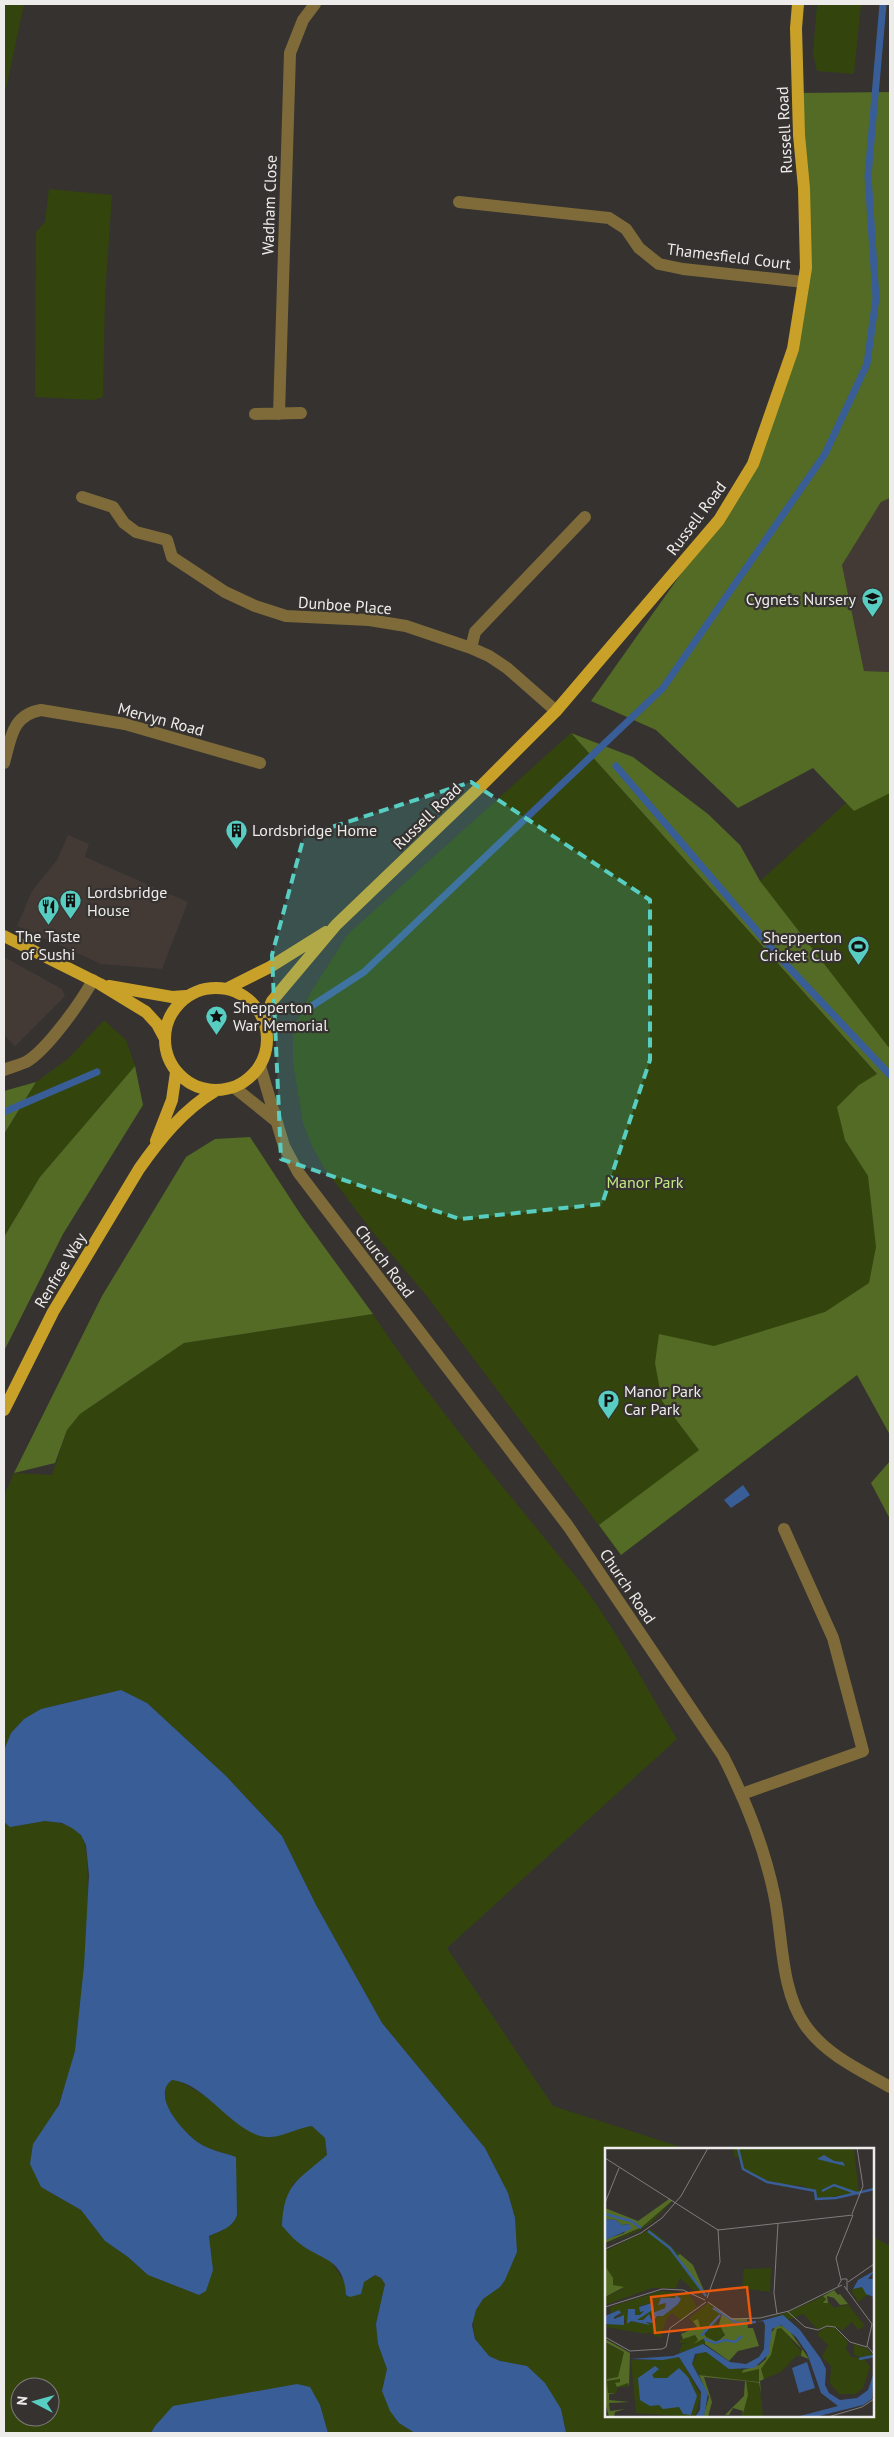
<svg xmlns="http://www.w3.org/2000/svg" width="894" height="2437" viewBox="0 0 894 2437" font-family="'PT Sans',sans-serif">
	<rect width="100%" height="100%" fill="#353230"/>
	<!-- built -->
	<path fill="#433a35" d="M890 498V672L864 671 842 565 881 502Z
		M68 835 89 844 85 857 188 902 162 969 101 964 17 926 32 891 57 860Z
		M4 957 62 989 65 996 15 1046 4 1035Z"/>
	<!-- green -->
	<path fill="#33450d" fill-rule="evenodd" d="M4 4H24L4 98Z
		M817 4H861L854 74 817 71 813 53Z
		M49 189 112 195 105 297 103 397 94 400 35 397 36 232 45 222Z
		M571 733 890 1089V1350L621 1555 426 1295 371 1230 325 1169 313 1148 303 1123 293 1063V1028L311 992 348 934Z
		M890 777V1049L760 881 846 803Z
		M104 1020 126 1040 135 1066 40 1177 4 1237V1134L36 1082 69 1058Z
		M373 1314C434 1407 507 1491 577 1578 615 1626 645 1686 677 1739L447 1948 553 2106 687 2149 606 2150V2416H873V2237L890 2246V2433H566L561 2409 527 2366C515 2364 500 2363 489 2356 471 2343 467 2315 484 2298 488 2294 495 2291 500 2287L515 2218 508 2193 485 2148 382 2023 316 1905 282 1836 226 1776 147 1703 121 1690 41 1709 24 1719 11 1733 5 1748 4 1778V1496L14 1473 52 1475 67 1430 80 1414 184 1343Z
		M45 1821C59 1823 74 1824 82 1837 96 1857 82 2022 75 2052 71 2069 65 2086 59 2103 54 2117 41 2131 33 2144L41 2187 81 2210 105 2241 128 2257 148 2275 199 2295 213 2270 209 2236 224 2230 236 2157C225 2153 209 2150 199 2143 184 2133 150 2096 172 2080L179 2081 276 2136 298 2128 312 2126 325 2138 327 2156 292 2185 300 2244 330 2260 345 2283 364 2282 375 2275 381 2278 385 2284 376 2324 378 2344 387 2369 382 2391 399 2423 415 2433H328L320 2405 155 2426 151 2433H4V1822L10 1827ZM20 2387H50V2417H20Z"/>
	<!-- forest -->
	<path fill="#536b24" d="M890 92V498L881 502 842 565 864 671 890 672V793L854 811 813 768 738 808 656 730 591 701 719 520 765 435 804 282 798 93Z
		M571 733 633 757 708 814 740 845 760 881 890 1049V1435L857 1375 621 1555 599 1525 699 1450 662 1401 655 1363 659 1334 714 1346 825 1312 869 1283 876 1247 868 1176 845 1140 837 1107 859 1085 877 1074Z
		M135 1066 143 1105 63 1234 4 1351V1237L40 1177Z
		M36 1082 4 1134V1091Z
		M250 1137 301 1215 373 1314 184 1343 80 1414 67 1430 55 1463 14 1473 102 1296 186 1157 215 1139Z
		M890 1461V1519L871 1483Z"/>
	<!-- water -->
	<path fill="#395e97" d="M743 1485 750 1495 731 1508 724 1500Z
		M121 1690 147 1703 226 1776 282 1836 316 1905 382 2023 485 2148 508 2193 515 2218 517 2252 505 2280 500 2287 483 2299 476 2310 472 2325 475 2339 489 2356 500 2361 527 2366 545 2383 561 2409 566 2433H415L399 2423 390 2411 382 2391 387 2369 378 2344 376 2324 385 2284 381 2278 375 2275 364 2282 361 2294 350 2297 346 2295C344 2257 321 2261 299 2243 293 2239 288 2232 282 2226 284 2184 297 2181 327 2155L325 2138 312 2126C295 2128 277 2141 260 2136 228 2126 204 2083 172 2080 150 2096 184 2133 199 2143 209 2150 225 2153 236 2157L237 2215C233 2228 220 2231 209 2236L213 2270 206 2291 199 2295 148 2275 128 2257 105 2241 81 2210 41 2187 30 2164 33 2144 59 2105 75 2051 84 1966 89 1875 86 1845 81 1835 72 1828 62 1823 45 1821 10 1827 4 1822 5 1748 11 1733 24 1719 41 1709Z
		M297 2384 310 2387 320 2405 328 2433H151L155 2426 173 2406Z"/>
	<g fill="none" stroke-linecap="round" stroke-linejoin="round">
		<!-- stream -->
		<path stroke="#395e97" stroke-width="7" d="M616 766 781 959 890 1075
			M304 1011 364 972 663 688 825 454 867 364 876 298 868 176 883 4
			M4 1112 97 1072"/>
		<!-- minor -->
		<path stroke="#7e6b39" stroke-width="12" d="M459 202 609 218 626 229 639 248 659 264 683 269 804 282
			M255 414 301 413
			M279 414 290 53 303 20 315 4
			M82 497 113 507 124 523 136 532 167 540 172 557 225 592 255 606 286 616 369 620 406 626 471 648 489 656 507 668 556 711
			M471 648 475 632 585 517
			M4 763C11 738 12 715 41 710L125 724 260 763
			M260 1066 284 1146 298 1172 568 1526 723 1756C745 1799 764 1846 774 1894 783 1936 780 1989 805 2025 826 2055 860 2070 890 2087
			M4 1070C11 1067 19 1065 26 1062 47 1050 81 1002 93 980
			M235 1088 276 1121
			M742 1794 863 1751 833 1638 784 1529"/>
		<!-- major -->
		<path stroke="#c9a128" stroke-width="12" d="M4 936 100 984 146 1012 157 1024 164 1037
			M109 986 172 997 186 996
			M165 1039a51 51 0 1 1 102 0a51 51 0 1 1-102 0Z
			M228 988 270 967 326 932
			M264 1020 272 1001 336 925 482 785 556 711 719 520 753 464 793 349 806 268 804 188 799 135 796 28 798 4
			M156 1141 172 1100 176 1072
			M4 1410 53 1312 139 1169C160 1139 183 1110 215 1091"/>
	</g>
	<!-- marked area -->
	<path fill="#57cec1" fill-opacity="0.2" stroke="#57cec1" stroke-width="4" stroke-dasharray="10 6" stroke-linejoin="round" d="M471 782 650 900V1060L602 1204 460 1219 281 1159 272 955 304 836Z"/>
	<!-- icons -->
	<defs>
		<symbol id="school-pin" viewBox="-11 -11 22 30"><path d="M0 17L-7.5 6A9.5 9.5 0 1 1 7.5 6Z" fill="#57cec1" stroke="#353230"/><path d="M0-5L7-2L0 1L-7-2ZM-4 1L0 2.5L4 1V4Q0 6-4 4Z" fill="#111"/></symbol>
		<symbol id="building-pin" viewBox="-11 -11 22 30"><path d="M0 17L-7.5 6A9.5 9.5 0 1 1 7.5 6Z" fill="#57cec1" stroke="#353230"/><path d="M-4-6H4V6H1V3H-1V6H-4ZM-2.5-4.3h1.7v1.8h-1.7ZM.8-4.3h1.7v1.8H.8ZM-2.5-1h1.7V.8h-1.7ZM.8-1h1.7V.8H.8Z" fill="#111"/></symbol>
		<symbol id="restaurant-pin" viewBox="-11 -11 22 30"><path d="M0 17L-7.5 6A9.5 9.5 0 1 1 7.5 6Z" fill="#57cec1" stroke="#353230"/><path d="M-5-6h1v4h1v-4h1v4h1v-4h1v5L-1.5 .5V6h-2V.5L-5-1ZM5-6V6H3V1.5H1.5Q1.5-4 5-6Z" fill="#111"/></symbol>
		<symbol id="stadium-pin" viewBox="-11 -11 22 30"><path d="M0 17L-7.5 6A9.5 9.5 0 1 1 7.5 6Z" fill="#57cec1" stroke="#353230"/><path d="M0-5a6.5 5 0 1 0 0 10a6.5 5 0 1 0 0-10ZM-3.5-1.8h7v3.6h-7Z" fill="#111"/></symbol>
		<symbol id="sight-pin" viewBox="-11 -11 22 30"><path d="M0 17L-7.5 6A9.5 9.5 0 1 1 7.5 6Z" fill="#57cec1" stroke="#353230"/><path d="M0-6L1.8-2.2L6-1.7L2.9 1.2L3.7 5.4L0 3.3L-3.7 5.4L-2.9 1.2L-6-1.7L-1.8-2.2Z" fill="#111"/></symbol>
		<symbol id="parking-pin" viewBox="-11 -11 22 30"><path d="M0 17L-7.5 6A9.5 9.5 0 1 1 7.5 6Z" fill="#57cec1" stroke="#353230"/><path d="M-3.5-5.5H1a3.5 3.5 0 0 1 0 7H-1V5.5H-3.5ZM-1-3.4V-.6H.8a1.4 1.4 0 0 0 0-2.8Z" fill="#111"/></symbol>
	</defs>
	<g fill-rule="evenodd">
		<use href="#school-pin" x="860" y="586" width="25" height="34"/>
		<use href="#building-pin" x="224" y="818" width="25" height="34"/>
		<use href="#building-pin" x="58" y="888" width="25" height="34"/>
		<use href="#restaurant-pin" x="36" y="894" width="25" height="34"/>
		<use href="#stadium-pin" x="846" y="934" width="25" height="34"/>
		<use href="#sight-pin" x="204" y="1004" width="25" height="34"/>
		<use href="#parking-pin" x="596" y="1388" width="25" height="34"/>
	</g>
	<g text-anchor="middle" dominant-baseline="central" stroke-width="4.5" stroke-linejoin="round" paint-order="stroke">
		<!-- street labels -->
		<g font-size="16" fill="#eeeceb" stroke="#353230">
			<text transform="translate(784 130) rotate(-93)">Russell Road</text>
			<text transform="translate(269 205) rotate(-88)">Wadham Close</text>
			<text transform="translate(729 256) rotate(7)">Thamesfield Court</text>
			<text transform="translate(696 518) rotate(-53)">Russell Road</text>
			<text transform="translate(345 605) rotate(4)">Dunboe Place</text>
			<text transform="translate(161 719) rotate(15)">Mervyn Road</text>
			<text transform="translate(427 816) rotate(-44)">Russell Road</text>
			<text transform="translate(385 1261) rotate(53)">Church Road</text>
			<text transform="translate(60 1270) rotate(-59)">Renfree Way</text>
			<text transform="translate(628 1586) rotate(56)">Church Road</text>
		</g>
		<!-- poi labels -->
		<g font-size="16" fill="#eeeceb" stroke="#353230" text-anchor="start">
			<text x="856" y="599" text-anchor="end">Cygnets Nursery</text>
			<text x="252" y="830">Lordsbridge Home</text>
			<text x="87" y="892">Lordsbridge<tspan x="87" dy="18">House</tspan></text>
			<text x="48" y="936" text-anchor="middle">The Taste<tspan x="48" dy="18">of Sushi</tspan></text>
			<text x="842" y="937" text-anchor="end">Shepperton<tspan x="842" dy="18">Cricket Club</tspan></text>
			<text x="233" y="1007">Shepperton<tspan x="233" dy="18">War Memorial</tspan></text>
			<text x="624" y="1391">Manor Park<tspan x="624" dy="18">Car Park</tspan></text>
		</g>
		<!-- park labels -->
		<g font-size="16" fill="#c2e885" stroke="#353230">
			<text x="645" y="1182">Manor Park</text>
		</g>
	</g>
	<!-- overview -->
	<g transform="translate(605 2148)">
		<rect width="269" height="269" fill="#353230"/>
		<path d="M129 0H249L254 45 211 51 210 43 195 37 177 39 168 33 162 34 138 21 136 9H129ZM68 53 47 74 32 84 0 97 37 79ZM46 81 75 106 72 108 79 120 103 148 87 141 75 130 71 140H47L0 157V149L18 141 8 137 0 118V103ZM166 120 165 144 137 140 139 121ZM257 138 263 147 253 154 246 142ZM56 143 84 146 92 159 77 173 67 165 62 170 55 190 43 184 42 186 0 179 4 175 18 177 21 174 17 167 9 171 16 166 13 162 6 166 5 159ZM71 147 76 151 71 158 51 170V164L60 160 61 155 55 157 56 150H70ZM46 155 32 172H38L44 166 46 173 41 176 26 173 22 176 23 162 29 161 30 167H35L39 163 34 162V158ZM218 148 229 160 243 156 260 178 253 182 247 174 237 183 232 179 212 181 198 166 183 172 178 168 166 169 184 164ZM103 155 116 165 98 185 84 170ZM111 173 120 185 112 194 101 190 100 196 74 205 77 196 83 195H75L74 192 89 187 94 194ZM176 179 198 206 194 209 192 207 176 224 159 231 156 220 166 207 170 184ZM220 179 230 180 243 194 241 200 246 209 259 211 265 219 258 240 251 246H234L225 235 226 218 217 209 223 197 212 186ZM0 195 19 204 13 230H3L2 233 15 231 14 236 23 235V239H13L11 245H3L2 234 0 253ZM249 196 261 200 269 208 260 210 258 203 259 210 249 207ZM94 203 104 205 116 216 138 222V225L154 221V234L94 227 87 216ZM74 209 96 247 90 269 31 265 26 212H58ZM141 233 154 235 158 268 137 269Z" fill="#33450d" fill-rule="evenodd"/>
		<path d="M64 51 67 53 37 79 0 95 1 91 19 85 25 76 17 77 11 72 0 71V60L33 73ZM75 106 88 117 100 145 79 120 72 108ZM0 118 8 130V137L19 139 0 149ZM229 142 233 147 235 146 243 156 235 157 229 150 222 148 223 155H218L221 151 218 148ZM116 165 99 185 101 189 112 194 120 187 114 176 117 166 126 170 142 171 143 180H148L154 198 133 203 124 213 100 196V190L88 196 93 192 90 187 78 191 76 186 92 179 85 169 88 173 93 171 95 179 104 178ZM172 177 182 179 204 211 196 208 197 201 176 180 172 181 166 207 156 221 159 231 155 233 156 246 154 235 141 233 143 247 137 269 138 263 128 260 124 267H120L139 248 140 233 99 229 107 254 103 269H98L104 249 94 227 154 234V221L137 225 138 222 154 217 161 211 166 185ZM0 191 25 205 24 239 23 235 12 239 10 235 15 234V231L2 233 3 245H11L4 246V252L25 254 4 255 5 263 20 261 10 264 9 269H4L0 255 2 231 13 229 19 204 0 194Z" fill="#536b24"/>
		<path d="M219 7 229 13 238 14 240 18 212 11ZM0 71 11 72 17 77 25 76 26 81 0 92ZM269 123 263 131H269V149L261 146 257 139 248 141 253 132ZM71 147 76 151 73 156 58 168H52L47 175 41 174 45 177 26 173 22 176 23 161H30V167H35L39 163 35 164 34 159 47 155 49 161 32 172H38L44 166 47 173 48 165 60 160 61 155 53 157 56 150H70ZM14 162 16 165 9 169V171L19 167V177L0 176V168ZM178 167 195 182 216 211 221 221 220 237 224 245 235 252 252 250 263 242 269 224 267 251 258 257 210 269H191L233 258 216 245 202 205 191 189 176 177 167 181 164 206 149 220 124 221 101 204 90 206 87 216 103 245 99 269H90L95 262 96 244 74 209 58 212 25 211 68 208 98 196 125 214 141 216 154 209 159 201 160 177 158 173 151 174ZM202 214 210 240 194 245 187 220ZM50 218 54 221 47 227 49 230H62L74 220 83 229 92 248 86 267 78 266 74 259 58 261 54 257 45 258 35 252 33 230Z" fill="#395e97"/>
		<path fill="none" stroke="#395e97" stroke-width="2.5" d="M133 0 138 21 162 34 211 43M210 43 211 51 231 50 269 41M217 43 229 37 254 46M0 66 26 73 36 80M43 83 65 100 101 148M108 160 132 175 151 174M96 188 115 167M99 191 110 195 120 192 130 194 137 188M254 211 269 208"/>
		<path fill="none" stroke="#7f7c7b" stroke-width="1" d="M0 10 113 82 248 67M0 55 14 20M247 66 258 38 252 0M0 101 36 85 57 70 76 48 103 0M236 132 231 110 248 67M243 134 269 116M233 138 237 131H242V142M239 138 267 176 262 198 269 206M102 150 115 114 113 81M103 154 127 171 155 170 184 163 237 137M0 159 57 141 78 142 100 152M182 163 200 179 213 182 222 178 230 179 245 194 262 199M172 166 169 145 173 75M0 189 25 203 57 201 61 199 65 180 101 154M223 269 257 259 269 251"/>
		<path fill="#e8590c" fill-opacity="0.15" stroke="#e8590c" stroke-width="2.5" d="M142 139 146 175 50 185 46 149Z"/>
		<rect width="269" height="269" fill="none" stroke="#eeeceb" stroke-width="2.5"/>
	</g>
	<!-- border -->
	<rect width="894" height="2437" fill="none" stroke="#eeeceb" stroke-width="10"/>
	<!-- north arrow -->
	<g transform="translate(35 2402) rotate(276)"><circle r="24" fill="#353230" stroke="#7f7c7b"/>
	<path d="M0-4L9 19L0 12L-9 19Z" fill="#57cec1"/>
	<text y="-8" font-size="14" font-weight="bold" text-anchor="middle" fill="#eeeceb">N</text>
	</g>
</svg>
